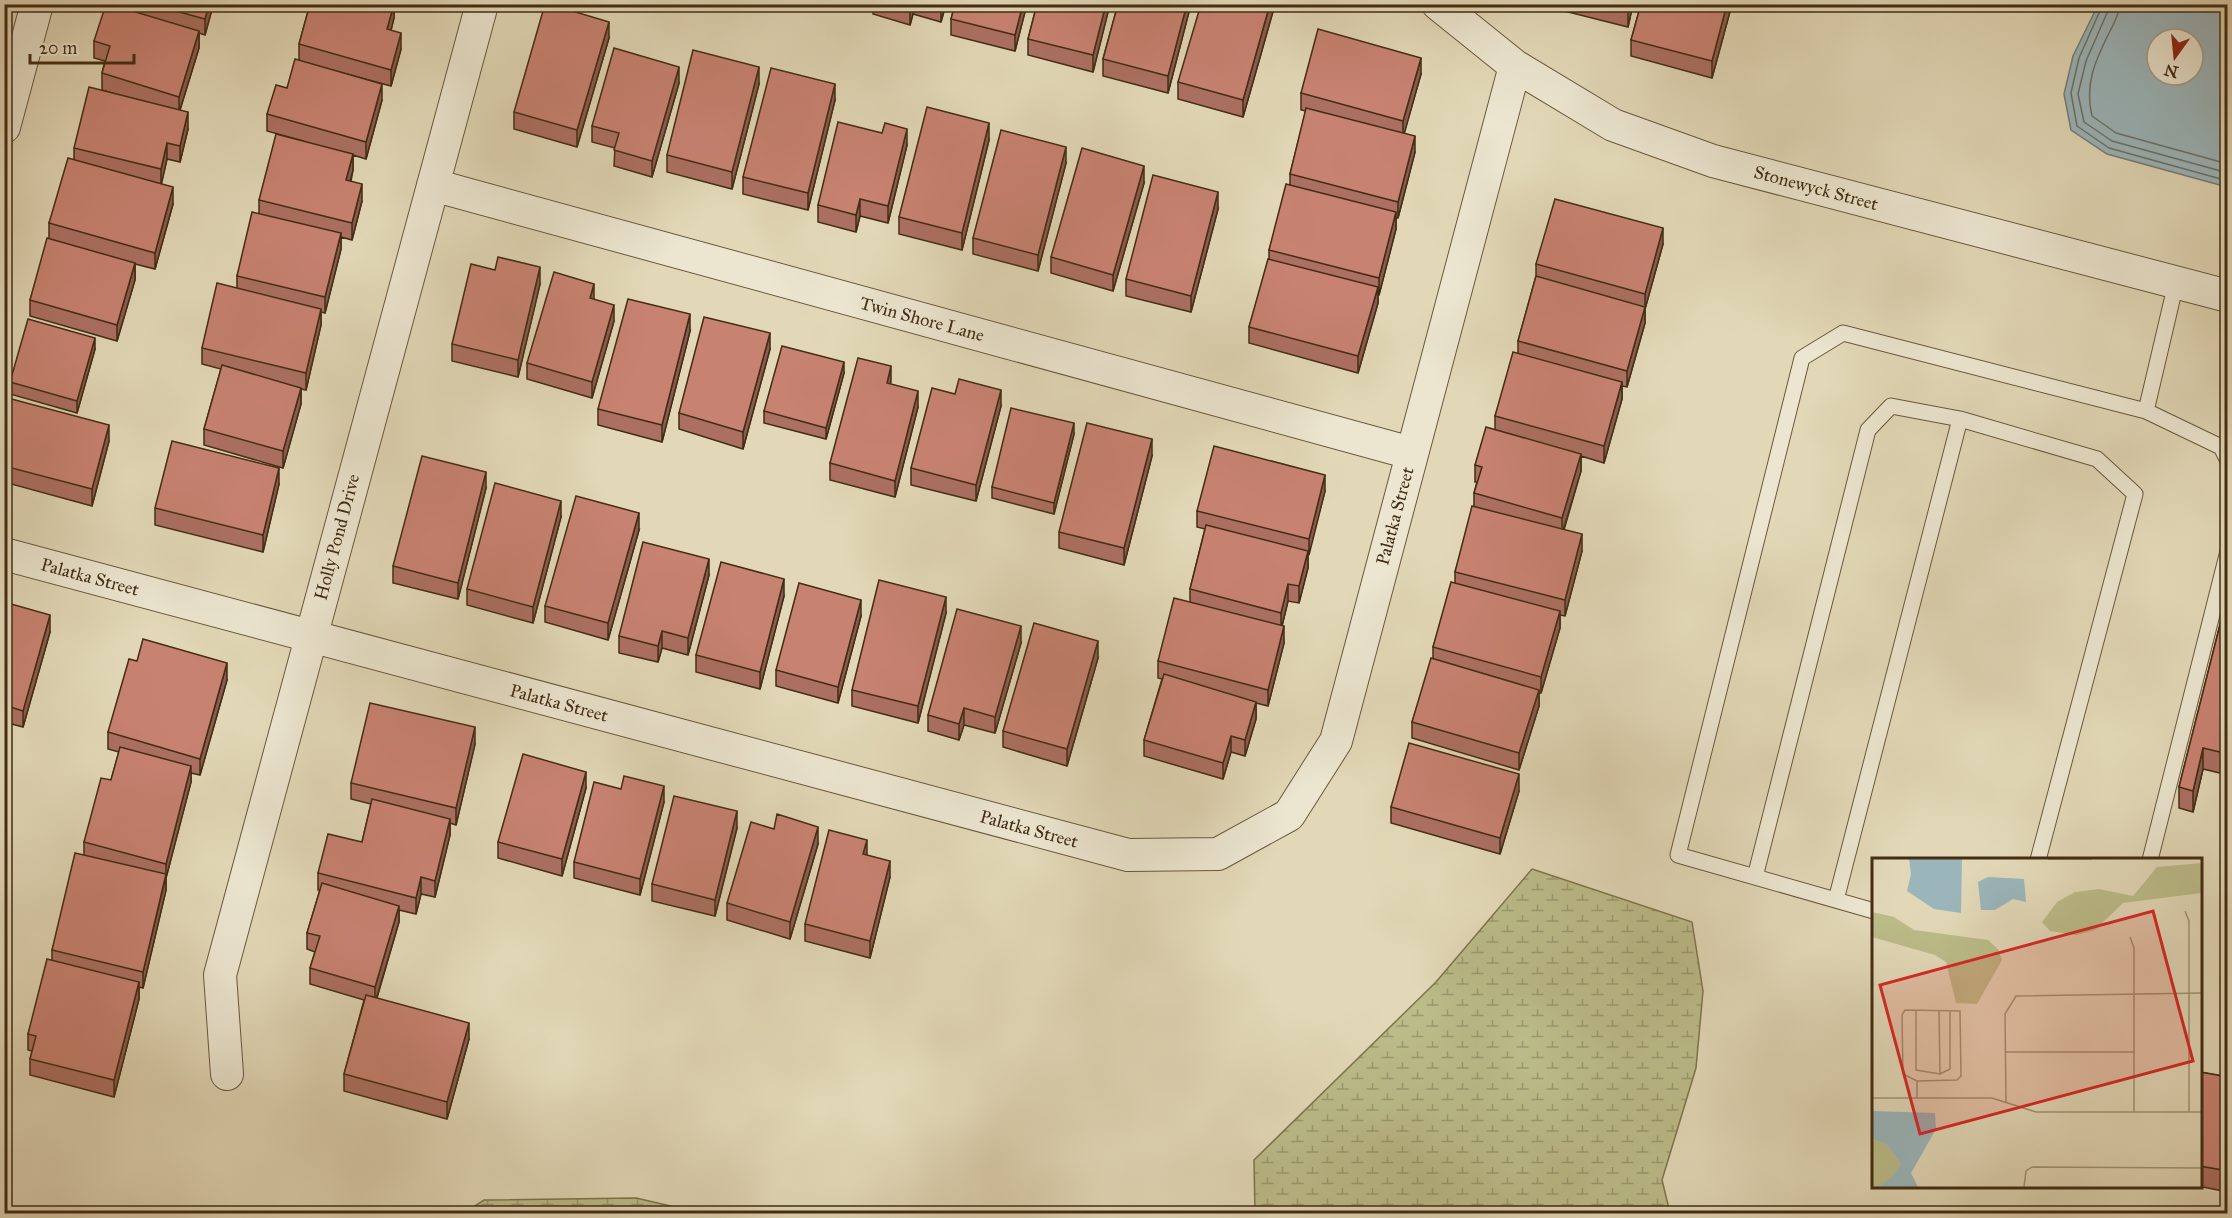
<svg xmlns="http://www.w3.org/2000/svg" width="2232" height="1218" viewBox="0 0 2232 1218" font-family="'IM FELL Great Primer',serif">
	<defs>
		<pattern id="wetland-marsh" width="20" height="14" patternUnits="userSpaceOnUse" patternTransform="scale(1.5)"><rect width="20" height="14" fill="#bbbc89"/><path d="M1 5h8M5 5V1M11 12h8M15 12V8" fill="none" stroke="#9a996f"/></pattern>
	</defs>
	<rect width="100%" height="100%" fill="#e2d8b7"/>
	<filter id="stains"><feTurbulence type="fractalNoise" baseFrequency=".00333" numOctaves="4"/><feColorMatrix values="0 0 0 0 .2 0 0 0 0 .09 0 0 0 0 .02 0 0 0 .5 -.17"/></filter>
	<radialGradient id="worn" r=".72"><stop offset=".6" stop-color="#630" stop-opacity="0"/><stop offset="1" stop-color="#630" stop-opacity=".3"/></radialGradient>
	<!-- wetland -->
	<path fill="url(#wetland-marsh)" stroke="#7e744e" stroke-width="1.5" d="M1532 869 1692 922 1703 991 1696 1068 1662 1180 1670 1213H1255L1254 1160 1436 982Z
		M636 1198 701 1213H464L484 1200Z"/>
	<!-- water -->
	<path fill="#9bb6bb" stroke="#777f78" stroke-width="1.5" fill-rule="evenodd" d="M2098 5H2227V187L2107 154 2071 130 2064 94 2073 56ZM2157 39H2193V75H2157Z"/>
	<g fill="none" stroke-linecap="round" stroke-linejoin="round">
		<!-- shore -->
		<path stroke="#6e7268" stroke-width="1.5" d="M2103 4 2079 58 2071 93 2077 126 2109 148 2228 181
			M2111 4 2086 61 2078 94 2084 122 2112 141 2228 173
			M2120 4C2119 14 2115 22 2110 31 2096 59 2084 84 2092 116L2116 133 2228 164"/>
		<defs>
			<path id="service" d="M2146 411 2176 283
				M1960 419 2097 459 2135 494 2038 860
				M2150 860 2228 551
				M1755 877 1868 430 1891 406 1960 419 1836 900
				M1874 911 1678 855 1802 358 1843 333 2146 411 2221 447 2228 461"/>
			<path id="minor" d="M1438 4 1515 66 1613 125 1713 161 2228 296
				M4 127 37 4
				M433 185 1411 453
				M4 554 1128 855 1218 854 1289 815 1336 741 1515 66
				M227 1074 220 975 482 4"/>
		</defs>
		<!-- service casing -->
		<use href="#service" stroke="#6a583d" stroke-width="17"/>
		<!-- minor casing -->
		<use href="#minor" stroke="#6a583d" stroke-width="34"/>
		<!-- service -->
		<use href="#service" stroke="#ece6d0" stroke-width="15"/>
		<!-- minor -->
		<use href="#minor" stroke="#ece6d0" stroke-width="32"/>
	</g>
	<!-- wall -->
	<path fill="#ac7062" stroke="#422d14" stroke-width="1.5" d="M114 4H211V13L205 35 199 33V48L180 110 188 129 180 162 167 159 161 184 173 204 155 269 135 264V280L117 341 30 316V300L49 239V223L74 160V148L115 94 102 90V73L105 61 94 58V41Z
		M310 4H406L405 9 394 6V18L391 30 401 49 391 86 332 70 382 100 366 159 353 155V170L351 181 362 201 352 240 341 237V249L325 313 321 312V325L306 390 301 389V404L283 468 204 445V429L221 369 202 364V348L237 288V276L259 214V200L303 141 267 131V114L287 88 299 60V44Z
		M841 4H863L861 10Z
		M873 4H946L941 22 913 14 910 25 873 14Z
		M955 4H1027L1015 51 951 35V19Z
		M1037 4H1110L1093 72 1028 55V39Z
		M1118 4H1191L1168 93 1103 76V59Z
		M1274 4V8L1243 117 1178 99V82Z
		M1564 4H1633L1628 27 1564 11Z
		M1641 4H1732L1712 78 1631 56V40Z
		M609 38 577 147 514 129V112Z
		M1421 74 1404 133 1415 152 1398 218H1396V229L1379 295H1378V303L1358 373 1249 343V327L1269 260V250L1290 185V174L1306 111 1301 110V93Z
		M679 83 652 177 614 166 615 148 592 142V126Z
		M759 84 732 189 667 172V155Z
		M835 100 808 210 743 194V177Z
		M989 140 962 250 899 234V217Z
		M907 145 888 223 860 216 856 232 818 222V205Z
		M1066 163 1038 271 973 254V238Z
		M1144 183 1113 291 1051 273V257Z
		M1218 209 1191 312 1126 296V279Z
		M1663 244 1645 309V323L1627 387 1622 386V399L1604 463 1581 456V471L1564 530 1582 551 1565 616 1560 615V628L1541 693H1539V706L1519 770 1412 738V722L1433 658V647L1455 583V572L1474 507V493L1477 482H1475V465L1495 430V416L1518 353V341L1536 276V264Z
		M540 284 518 377 452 361V344Z
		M594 300 614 321 592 398 527 379V363Z
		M690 331 662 442 598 425V409Z
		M95 349 77 413 10 394V382Z
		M770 349 743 449 679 429V413Z
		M844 373 826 439 764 423V411Z
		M890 384 918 407 895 497 830 480V463Z
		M4 397 109 441 92 506 4 482Z
		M1001 406 976 501 911 485V468Z
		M1074 434 1054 514 992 498V487Z
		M1152 456 1124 565 1059 548V532Z
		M279 484 263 552 155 525V508Z
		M486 488 458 599 393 583V566Z
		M1325 491 1308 555V568L1299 603 1288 601 1282 626 1284 643 1268 706 1256 703V719L1245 756 1231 752 1223 779 1144 756V740L1162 679 1158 678V661L1190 602V589L1205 529 1197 527V511Z
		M561 517 533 623 467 605V589Z
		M639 530 608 640 545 622V606Z
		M709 575 688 655 662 648 658 662 619 653V636Z
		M2228 593V775L2203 769 2193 812 2179 808V787Z
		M784 596 760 689 696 672V655Z
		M4 602 50 632 23 727 4 722Z
		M946 613 918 723 852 706V690Z
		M861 616 838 703 776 686V670Z
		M1021 643 995 733 964 725 959 740 928 731V715Z
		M1098 658 1067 766 1003 747V731Z
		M227 680 200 775 191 773V782L166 878V890L143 988 139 987V999L114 1097 30 1075V1059L32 1051 28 1050V1034L52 960V950L84 855V842L111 780 119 752 108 749V732Z
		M475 744 456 825 450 823V835L435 897 421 894 416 914 399 910V922L377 998 469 1039 447 1119 344 1091V1074L364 1000 310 984V968L315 952 307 949V933L320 890H318V873L362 842 371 804 351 799V783Z
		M586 788 562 876 498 858V842Z
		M621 789 664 802 640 895 574 878V862Z
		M1519 791 1500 854 1391 823V807Z
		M737 828 715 916 652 901V884Z
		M818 844 790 939 727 920V903Z
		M867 855 890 877 870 958 805 941V924Z
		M2200 1072 2228 1077V1192L2198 1186H2200Z"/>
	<!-- shaded-wall -->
	<path fill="#8c5b50" stroke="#422d14" stroke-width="1.5" d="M209 4H211V13L205 35V19Z
		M394 4V18L387 46V29Z
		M911 4H913V14L910 25V8Z
		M941 4H946L941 22Z
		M1023 4H1027L1015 51V35Z
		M1106 4H1110L1093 72V55Z
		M1187 4H1191L1168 93V76Z
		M1270 4H1274V8L1243 117V100Z
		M1629 4H1633L1628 27V11Z
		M1727 4H1732L1712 78V61Z
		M609 22V38L577 147V130Z
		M199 31V48L179 113V97Z
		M401 33V49L391 86V70Z
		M1421 58V74L1403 138V121Z
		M679 67V83L652 177V161Z
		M759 67V84L732 189V172Z
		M382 84V100L366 159V142Z
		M835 84V100L808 210V193Z
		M188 112V129L180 162V146Z
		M989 123V140L962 250V233Z
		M907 129V145L888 223V206Z
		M1415 136V152L1398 218V202Z
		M167 143V159L161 186V169Z
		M1066 147V163L1038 271V255Z
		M353 154V170L346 197V180Z
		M1144 166V183L1113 291V275Z
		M362 184V201L352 240V223Z
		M173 187V204L155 269V253Z
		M1218 192V209L1191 312V296Z
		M860 199V216L856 232V215Z
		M1396 212V229L1379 295V278Z
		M1663 228V244L1645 309V323L1627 387V371L1645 307V294Z
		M341 233V249L325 313V297Z
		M135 263V280L117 341V325Z
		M540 267V284L518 377V360Z
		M594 284V301L590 298Z
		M1378 287V303L1358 373V356Z
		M614 305V321L592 398V382Z
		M321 309V325L306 390V373Z
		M690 314V331L662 442V425Z
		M770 333V349L743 449V432Z
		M95 338V349L77 413V401Z
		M844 362V373L826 439V428Z
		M891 366V382L887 399V383Z
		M1622 382V399L1604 463V446Z
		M301 388V404L283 468V451Z
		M1001 390V406L976 501V485Z
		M918 391V407L895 497V481Z
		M1074 423V434L1054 514V503Z
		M109 425V441L92 506V489Z
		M1152 439V456L1124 565V548Z
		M1581 454V471L1562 534V518Z
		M279 468V484L263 552V535Z
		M486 472V488L458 599V583Z
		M1325 475V491L1309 555V539Z
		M561 501V517L533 623V607Z
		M639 513V530L608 640V623Z
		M1582 534V551L1565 616V600Z
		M1308 551V568L1299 603V586Z
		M709 559V575L688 655V638Z
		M784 579V596L760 689V672Z
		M1288 584V601L1281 630V613Z
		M946 597V613L918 723V706Z
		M861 600V616L838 703V687Z
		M1560 611V628L1541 693V677Z
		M50 615V632L23 727V711Z
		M1021 626V643L995 733V717Z
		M1284 626V643L1268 706V690Z
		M662 631V648L658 662V646Z
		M1098 641V658L1067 766V749Z
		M227 663V680L200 775V759Z
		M1539 690V706L1519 770V753Z
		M1256 702V719L1245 756V740Z
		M964 708V725L959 740V724Z
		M475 727V744L456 825V808Z
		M1231 736V752L1223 779V763Z
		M9 740V756L4 775V759Z
		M2203 748V769L2193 812V791Z
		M191 766V782L166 878V890L143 988V972L166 876V864Z
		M586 772V788L562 876V859Z
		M1519 774V791L1500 854V838Z
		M664 786V802L640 895V879Z
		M737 811V828L715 916V900Z
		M450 819V835L435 897V881Z
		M818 827V844L790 939V922Z
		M867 840V856L863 854Z
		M890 861V877L870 958V941Z
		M421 877V894L416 914V898Z
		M399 906V922L375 1003V987Z
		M139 982V999L114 1097V1080Z
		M469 1023V1039L447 1119V1102Z"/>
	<!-- building -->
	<path fill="#c88272" stroke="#422d14" stroke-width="1.5" d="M106 4H109L199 31 179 97 102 73 110 46 94 41Z
		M150 4H209L205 19Z
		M310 4H394L387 29 401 33 391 70 299 44Z
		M545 4H549L609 22 577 130 514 112Z
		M897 4H911L910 8Z
		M955 4H1023L1015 35 951 19Z
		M1037 4H1106L1093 55 1028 39Z
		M1118 4H1187L1168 76 1103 59Z
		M1201 4H1270L1243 100 1178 82Z
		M1603 4H1629L1628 11Z
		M1641 4H1727L1712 61 1631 40Z
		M1318 29 1421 58 1403 121 1301 93Z
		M614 48 679 67 652 161 614 150 619 133 592 126Z
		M693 50 759 67 732 172 667 155Z
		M295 59 382 84 366 142 267 114 276 85 287 88Z
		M771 68 835 84 808 193 743 177Z
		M89 87 188 112 180 146 167 143 161 169 74 148Z
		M927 107 989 123 962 233 899 217Z
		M1306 108 1415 136 1398 202 1290 174Z
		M838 122 882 133 885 123 907 129 888 206 860 199 856 215 818 205Z
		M1001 130 1066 147 1038 255 973 238Z
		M276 134 353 154 346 180 362 184 352 223 259 200Z
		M1082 148 1144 166 1113 275 1051 257Z
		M68 158 173 187 155 253 49 223Z
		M1153 175 1218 192 1191 296 1126 279Z
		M1286 184 1396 212 1379 278 1269 250Z
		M1555 199 1663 228 1645 294 1536 264Z
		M252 212 341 233 325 297 237 276Z
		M47 238 135 263 117 325 30 300Z
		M498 257 540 267 518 360 452 344 471 264 495 270Z
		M1268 259 1378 287 1358 356 1249 327Z
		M554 272 594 284 590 298 614 305 592 382 527 363Z
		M1536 276 1645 307 1627 371 1518 341Z
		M217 283 321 309 306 373 202 348Z
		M628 299 690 314 662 425 598 409Z
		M704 317 770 333 743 432 679 413Z
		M28 319 95 338 77 401 10 382Z
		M782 346 844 362 826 428 764 411Z
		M1513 352 1622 382 1604 446 1495 416Z
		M858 358 891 366 887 383 918 391 895 481 830 463Z
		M222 365 301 388 283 451 204 429Z
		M959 379 1001 390 976 485 911 468 932 388 955 394Z
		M4 397 109 425 92 489 4 466Z
		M1011 408 1074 423 1054 503 992 487Z
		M1087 423 1152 439 1124 548 1059 532Z
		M1486 427 1581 454 1562 518 1474 493 1482 467 1475 465Z
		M172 441 279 468 263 535 155 508Z
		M1214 446 1325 475 1309 539 1197 511Z
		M422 456 486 472 458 583 393 566Z
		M495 483 561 501 533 607 467 589Z
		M576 496 639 513 608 623 545 606Z
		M1472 506 1582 534 1565 600 1455 572Z
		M1206 525 1308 551 1299 586 1288 584 1281 613 1190 589Z
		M643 542 709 559 688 638 662 631 658 646 619 636Z
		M721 562 784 579 760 672 696 655Z
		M879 580 946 597 918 706 852 690Z
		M1451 582 1560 611 1541 677 1433 647Z
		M799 583 861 600 838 687 776 670Z
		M2228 593V754L2203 748 2193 791 2179 787Z
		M1174 598 1284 626 1268 690 1158 661Z
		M4 602 50 615 23 711 4 705Z
		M957 609 1021 626 995 717 964 708 959 724 928 715Z
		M1034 623 1098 641 1067 749 1003 731Z
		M143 639 227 663 200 759 108 732 129 659 137 661Z
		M1431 658 1539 690 1519 753 1412 722Z
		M1164 674 1256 702 1245 740 1231 736 1223 763 1144 740Z
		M370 703 475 727 456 808 351 783Z
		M4 739 9 740 4 759Z
		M1409 743 1519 774 1500 838 1391 807Z
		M120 747 191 766 166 864 84 842 101 778 111 780Z
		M523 754 586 772 562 859 498 842Z
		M624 776 664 786 640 879 574 862 594 782 621 789Z
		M674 796 737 811 715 900 652 884Z
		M372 799 450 819 435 881 421 877 416 898 318 873 328 834 362 842Z
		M777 814 818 827 790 922 727 903 751 822 774 829Z
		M829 830 867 840 863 854 890 861 870 941 805 924Z
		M75 853 166 874 143 972 52 950Z
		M322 883 399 906 375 987 310 968 320 936 307 933Z
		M47 959 139 982 114 1080 30 1059 36 1036 28 1034Z
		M366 995 469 1023 447 1102 344 1074Z
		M2200 1072 2228 1077V1171L2200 1166Z"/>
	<g text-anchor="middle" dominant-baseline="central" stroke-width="6" stroke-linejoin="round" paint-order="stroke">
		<!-- street labels -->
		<g font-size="18" fill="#422d14" stroke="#ece6d0">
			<text transform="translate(1816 188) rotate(15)">Stonewyck Street</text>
			<text transform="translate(922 319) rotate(15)">Twin Shore Lane</text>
			<text transform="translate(1395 516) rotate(-75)">Palatka Street</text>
			<text transform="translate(337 537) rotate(-75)">Holly Pond Drive</text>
			<text transform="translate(90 577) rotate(15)">Palatka Street</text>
			<text transform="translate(559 703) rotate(15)">Palatka Street</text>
			<text transform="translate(1029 829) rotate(15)">Palatka Street</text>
		</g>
	</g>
	<!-- overview -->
	<g transform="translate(1872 858)">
		<rect width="330" height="330" fill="#e2d8b7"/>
		<path d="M330 5 329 35 251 45 223 72 204 77 178 73 170 64 185 44 203 34 227 31 261 38 285 9ZM0 54 22 59 42 72 116 82 126 91 130 102 105 146 84 145 74 104 63 97 0 79ZM0 281 14 286 29 306 19 321 6 329H0Z" fill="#bbbc89"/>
		<path d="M37 1H90L89 55 62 51 35 33 39 16ZM116 19 152 21 154 44 141 41 123 52H109L106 24ZM0 253 63 255 64 271 39 315 46 329H6L19 320 29 306 14 286 0 281Z" fill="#9bb6bb"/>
		<path fill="none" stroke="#a29476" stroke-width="1.5" d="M176 1H220M313 53 317 63V254M258 79 262 90V254M44 152V212L68 216M67 153 68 216 78 211V153M134 194H262M45 223 85 222 89 218 88 153 33 152 30 157 31 216 45 223V240M0 240H120L164 254H330M134 244 133 156 144 138 330 135M152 329 154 313 160 309 330 310"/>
		<path fill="#d62828" fill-opacity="0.15" stroke="#d62828" stroke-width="3" d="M281 53 321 203 48 276 8 127Z"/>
		<rect width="330" height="330" fill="none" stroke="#422d14" stroke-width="3"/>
	</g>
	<!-- margin -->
	<rect width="2232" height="1218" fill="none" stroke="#e2d8b7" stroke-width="24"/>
	<rect x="6" y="6" width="2220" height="1206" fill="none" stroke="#422d14" stroke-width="3"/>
	<rect x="12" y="12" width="2208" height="1194" fill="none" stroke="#422d14" stroke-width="1.5"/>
	<!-- north arrow -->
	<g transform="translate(2175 57) rotate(195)"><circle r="28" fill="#ece6d0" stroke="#a89c85" stroke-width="1.5"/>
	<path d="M0-4.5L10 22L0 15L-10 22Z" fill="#8f2418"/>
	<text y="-9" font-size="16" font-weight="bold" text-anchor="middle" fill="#422d14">N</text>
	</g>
	<!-- scale -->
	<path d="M30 54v9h104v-9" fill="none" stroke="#422d14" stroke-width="3"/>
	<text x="39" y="54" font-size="18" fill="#422d14" stroke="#ece6d0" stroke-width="4.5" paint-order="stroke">20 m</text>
	<rect width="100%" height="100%" filter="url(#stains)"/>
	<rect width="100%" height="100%" fill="url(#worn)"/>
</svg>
